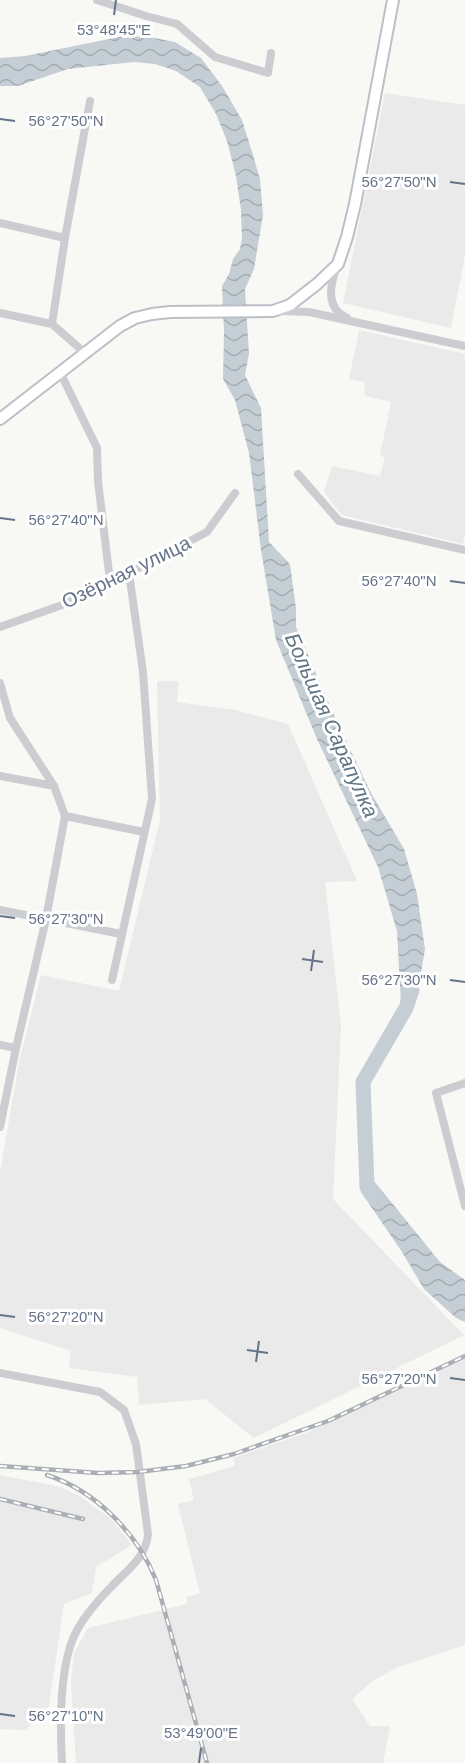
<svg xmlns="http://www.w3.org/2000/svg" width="465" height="1763" viewBox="0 0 465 1763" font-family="Arial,sans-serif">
	<defs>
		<pattern id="water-waves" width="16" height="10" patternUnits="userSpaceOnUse" patternTransform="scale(1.5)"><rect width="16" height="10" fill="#c4ced4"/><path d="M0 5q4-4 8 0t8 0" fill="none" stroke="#a3acb2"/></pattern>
	</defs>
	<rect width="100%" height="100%" fill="#f8f8f5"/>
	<!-- built -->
	<path fill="#e9eae9" d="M385 93 465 105V255L451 328 343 303Z
		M359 330 465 354V533L463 544 342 515 324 492 332 466 380 476 385 458 380 455 391 402 365 396 364 382 349 379Z
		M157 681H179L177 702 235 710 288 724 357 881 325 882 341 1026 333 1199 464 1335 254 1438 205 1399 139 1405 137 1377 69 1368 71 1351 0 1328V1173L19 1062 41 975 119 991 160 820Z
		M465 1359V1645L398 1667 374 1680 352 1699 370 1726H390L383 1763H76L71 1681 74 1653 88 1628 187 1604V1597L200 1593 178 1504 194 1500 189 1479 235 1466 233 1458 306 1433Z
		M0 1475 61 1487 81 1497 111 1519 132 1545 96 1567 92 1593 64 1604 49 1706 26 1730 0 1729Z"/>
	<!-- water -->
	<path fill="url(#water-waves)" d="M124 36 150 37 175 42 201 58 222 86 242 120 253 155 260 179 263 215 254 269 245 289 249 354 245 375 261 408 269 542 290 564 296 609V627L338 724 371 793 404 849 417 894 425 949 418 990 408 1009 401 1005 397 931 378 867 317 739 276 640 261 550 249 453 235 400 223 379 224 332 222 286 229 274 233 259 240 249 242 239 241 210 236 176 227 141 216 114 200 87 176 71 155 64 134 62 68 69 18 86H0V58L25 56Z
		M374 1181 440 1262 465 1280V1322L456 1318 424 1289 402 1252 361 1192Z"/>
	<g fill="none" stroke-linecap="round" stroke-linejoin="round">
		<!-- river -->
		<path stroke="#c4ced4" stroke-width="15" d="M379 1201 367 1187 363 1082 406 1008 412 990"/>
		<defs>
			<path id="secondary" d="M0 419 120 326 135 318 152 314 170 312 273 311 290 305 317 284 338 264 347 237 355 204 393 0"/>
		</defs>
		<!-- secondary casing -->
		<use href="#secondary" stroke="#bcc0c6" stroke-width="14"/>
		<!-- minor -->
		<path stroke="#cbcdd1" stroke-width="8" d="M97 0 146 16 177 24 215 57 268 73 271 53
			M0 223 65 238
			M337 266C330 285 325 308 347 318
			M280 311 309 312 465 346
			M0 313 52 324 85 353
			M52 324 65 238 90 101
			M60 372 97 448 98 481 110 581
			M298 474 339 521 465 550
			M0 627 62 605 129 573 207 532 235 493
			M0 683 10 718 54 786 65 816
			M0 776 54 786
			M65 816 144 832
			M0 910 121 934
			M112 980 152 799 143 672 129 573
			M0 1045 16 1048
			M465 1083 436 1093 465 1206
			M0 1127 16 1048 46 919 65 816
			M0 1373 100 1392 124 1410 136 1444 148 1534C146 1558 127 1570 112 1586 99 1599 86 1614 77 1630 59 1663 60 1726 62 1763"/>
		<!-- secondary -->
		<use href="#secondary" stroke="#fff" stroke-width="10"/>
		<defs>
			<path id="rail" d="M0 1466 98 1473 138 1472 186 1466 234 1454 328 1421 465 1356
				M47 1475C96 1491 137 1533 156 1580L207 1763
				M0 1499 83 1519"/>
		</defs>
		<!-- rail casing -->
		<use href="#rail" stroke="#aaaeb5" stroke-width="4.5"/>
		<!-- rail -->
		<use href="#rail" stroke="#fff" stroke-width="2" stroke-dasharray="7" stroke-linecap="butt"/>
	</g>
	<!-- ticks -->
	<path fill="none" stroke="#657489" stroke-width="2" d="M114 15 116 0M0 119 15 121M450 182 465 184M0 518 15 520M450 581 465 583M0 916 15 918M302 959 323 962M311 971 314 950M450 980 465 982M0 1315 15 1317M247 1350 268 1353M256 1362 259 1341M450 1378 465 1380M0 1714 15 1716M199 1763 201 1748"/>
	<g text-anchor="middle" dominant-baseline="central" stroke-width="6" stroke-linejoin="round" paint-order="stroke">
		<!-- street labels -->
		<g font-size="20" fill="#657489" stroke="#fff">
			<text transform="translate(126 572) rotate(-26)">Озёрная улица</text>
		</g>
		<!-- water labels -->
		<g font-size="21" font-style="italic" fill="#617684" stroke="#fff">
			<text transform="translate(332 725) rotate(66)">Большая Сарапулка</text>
		</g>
	</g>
	<g font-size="15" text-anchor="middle" fill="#657489" stroke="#fff" stroke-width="6" stroke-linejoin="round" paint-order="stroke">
		<text x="114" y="35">53°48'45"E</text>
		<text x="66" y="126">56°27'50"N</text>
		<text x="399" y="187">56°27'50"N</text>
		<text x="66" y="525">56°27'40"N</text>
		<text x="399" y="586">56°27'40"N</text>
		<text x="66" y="924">56°27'30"N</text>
		<text x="399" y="985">56°27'30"N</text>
		<text x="66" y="1322">56°27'20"N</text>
		<text x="399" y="1384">56°27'20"N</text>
		<text x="66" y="1721">56°27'10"N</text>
		<text x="201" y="1738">53°49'00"E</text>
	</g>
</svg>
